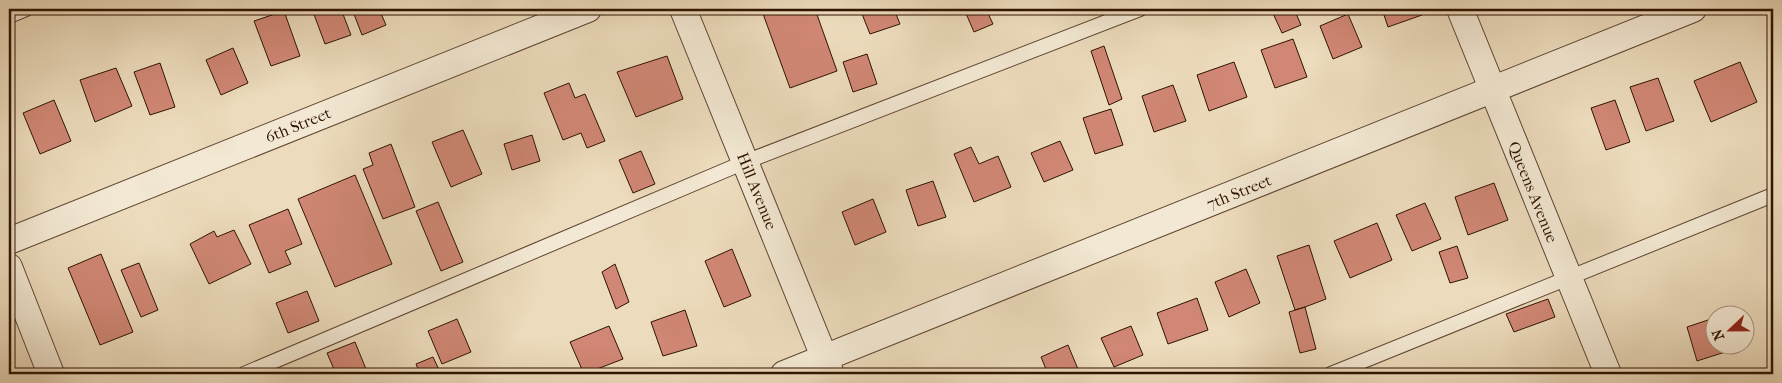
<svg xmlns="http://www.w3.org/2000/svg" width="1782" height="383" viewBox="0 0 1782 383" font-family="'IM FELL French Canon',serif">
	<rect width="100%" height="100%" fill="#ecdbbc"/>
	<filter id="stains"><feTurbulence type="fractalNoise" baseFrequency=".004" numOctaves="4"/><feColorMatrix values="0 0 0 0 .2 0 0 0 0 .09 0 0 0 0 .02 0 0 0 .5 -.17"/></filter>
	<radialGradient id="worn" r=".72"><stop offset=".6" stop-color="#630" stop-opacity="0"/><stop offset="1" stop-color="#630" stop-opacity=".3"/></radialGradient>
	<!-- building -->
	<path fill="#d08775" stroke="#2f1301" d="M312 9H341L351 35 325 44Z
		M352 9H379L386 25 362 35Z
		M768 9H815L837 71 790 88 762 11Z
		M860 9H894L900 24 870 34Z
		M964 9H986L993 24 974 32Z
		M1271 9H1294L1301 25 1282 33Z
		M1382 9H1420L1422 15 1388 27Z
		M284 11 300 56 271 66 254 21Z
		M1348 14 1362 47 1333 59 1320 26Z
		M1293 39 1307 77 1275 88 1261 50Z
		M1104 46 1122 99 1109 105 1091 51Z
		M233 48 248 83 221 95 206 60Z
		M867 54 877 84 853 92 843 62Z
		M667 56 683 99 636 117 617 72Z
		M1234 62 1247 97 1209 111 1197 75Z
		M1740 62 1757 102 1711 122 1694 81Z
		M160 63 175 107 150 115 134 72Z
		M116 68 132 106 95 122 80 80Z
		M1658 78 1674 121 1646 131 1630 87Z
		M569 83 575 98 585 94 605 141 587 148 581 133 563 140 544 93Z
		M1173 85 1186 121 1154 132 1142 96Z
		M54 100 71 141 40 154 23 113Z
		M1615 100 1630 142 1606 150 1591 108Z
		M1111 109 1123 145 1095 154 1083 118Z
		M463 130 482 174 451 187 432 142Z
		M532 135 540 161 512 170 504 144Z
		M1060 141 1073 170 1044 182 1031 153Z
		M391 144 415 207 383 219 363 169 373 165 369 153Z
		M971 147 979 164 998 156 1011 187 974 202 954 154Z
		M641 151 655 184 633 193 619 160Z
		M355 175 392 264 335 287 298 199Z
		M933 181 946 217 918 226 906 190Z
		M1494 183 1508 220 1468 235 1455 197Z
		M873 199 886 232 855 245 842 212Z
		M438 202 463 262 441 271 416 211Z
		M1425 203 1441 239 1412 251 1396 215Z
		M288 209 302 244 285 251 291 264 269 273 249 225Z
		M1377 223 1392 260 1350 278 1334 241Z
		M234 230 251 264 209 284 190 244 214 231 217 237Z
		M1309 245 1326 299 1305 307 1295 310 1277 256Z
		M1457 246 1468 278 1450 283 1439 252Z
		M732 249 751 296 724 307 705 261Z
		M101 254 133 332 100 345 68 268Z
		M139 263 158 310 141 317 121 270Z
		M615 264 629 302 616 309 602 272Z
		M1246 269 1260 303 1229 317 1215 282Z
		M307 291 319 321 288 333 276 303Z
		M1197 298 1208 330 1168 344 1157 313Z
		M1548 299 1555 317 1514 332 1506 314Z
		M1305 307 1316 349 1300 353 1289 312Z
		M685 310 697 346 663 356 651 322Z
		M1714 318V346H1741V347L1697 361 1687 327Z
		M457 319 471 352 442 364 428 331Z
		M609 326 623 359 584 374 570 342Z
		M1131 326 1143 355 1114 367 1101 338Z
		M355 342 368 374H336L327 353Z
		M1068 345 1080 374H1048L1041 357Z
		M433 357 441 374H420L416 364Z
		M507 370 509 374H494Z"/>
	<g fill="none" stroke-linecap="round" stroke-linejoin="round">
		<defs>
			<path id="service" d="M9 16 26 9
				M244 374 745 162 1140 9
				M1331 374 1773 195"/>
			<path id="minor" d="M683 9 831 374
				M1460 9 1608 374
				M9 241 588 9
				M9 267 51 374
				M784 374 1693 9"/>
		</defs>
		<!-- service casing -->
		<use href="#service" stroke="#5e4530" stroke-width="16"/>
		<!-- minor casing -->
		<use href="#minor" stroke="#5e4530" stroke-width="28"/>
		<!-- service -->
		<use href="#service" stroke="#f3e8d3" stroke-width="14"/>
		<!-- minor -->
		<use href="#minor" stroke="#f3e8d3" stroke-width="26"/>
	</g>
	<g text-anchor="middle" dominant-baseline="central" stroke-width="5" stroke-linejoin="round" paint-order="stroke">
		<!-- street labels -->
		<g font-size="16" fill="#2f1301" stroke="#f3e8d3">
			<text transform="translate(298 125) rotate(-22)">6th Street</text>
			<text transform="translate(757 191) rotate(68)">Hill Avenue</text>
			<text transform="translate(1239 192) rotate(-22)">7th Street</text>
			<text transform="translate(1533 192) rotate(68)">Queens Avenue</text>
		</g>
	</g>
	<!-- margin -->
	<rect width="1782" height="383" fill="none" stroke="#ecdbbc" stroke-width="30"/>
	<rect x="10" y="10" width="1762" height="363" fill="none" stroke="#2f1301" stroke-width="2.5"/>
	<rect x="15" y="15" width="1752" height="353" fill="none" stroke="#2f1301"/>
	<!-- north arrow -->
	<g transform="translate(1730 330) rotate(248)"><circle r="24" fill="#f3e8d3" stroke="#a5937f"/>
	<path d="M0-4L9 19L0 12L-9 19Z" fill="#8f2418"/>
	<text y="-8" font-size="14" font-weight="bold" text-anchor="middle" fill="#2f1301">N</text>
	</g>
	<rect width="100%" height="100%" filter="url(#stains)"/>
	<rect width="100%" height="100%" fill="url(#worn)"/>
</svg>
